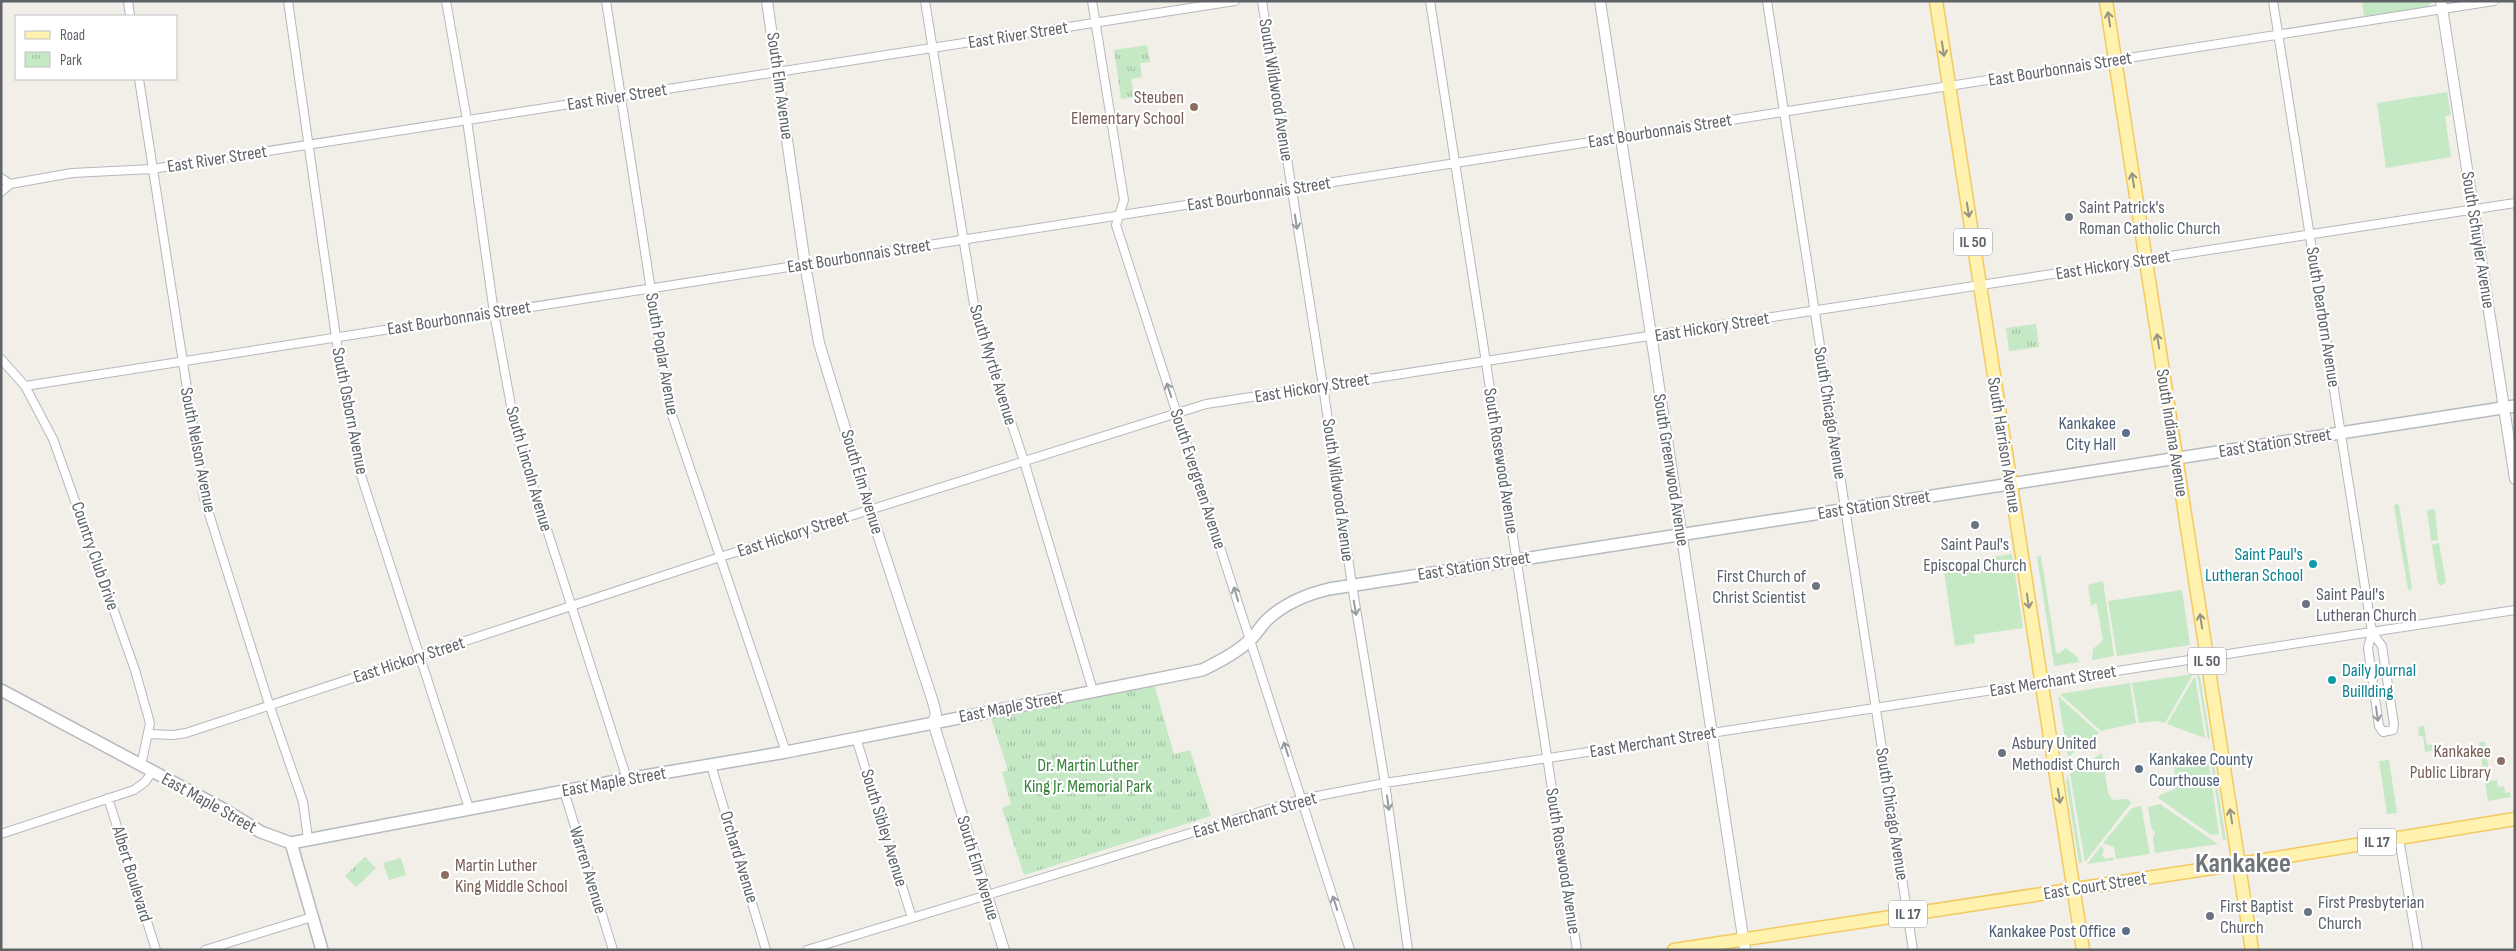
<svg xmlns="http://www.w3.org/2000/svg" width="2516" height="951" viewBox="0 0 2516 951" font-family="'Sofia Sans Condensed',sans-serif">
	<defs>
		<pattern id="park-tufts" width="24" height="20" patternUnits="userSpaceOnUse" patternTransform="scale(1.25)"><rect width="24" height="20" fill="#c5e8c5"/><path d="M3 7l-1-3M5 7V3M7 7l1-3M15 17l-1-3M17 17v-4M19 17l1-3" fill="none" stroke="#a3c0a4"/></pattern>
	</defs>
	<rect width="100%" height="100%" fill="#f1efe8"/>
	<!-- grass -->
	<path fill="#c5e8c5" d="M2362 1H2433L2427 7 2364 16Z
		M2447 92 2451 115 2445 116 2451 157 2386 168 2377 103Z
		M2396 504 2399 505 2412 588 2410 591 2408 589 2394 506Z
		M2435 509 2438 540 2431 541 2427 510Z
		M2439 543 2446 582 2441 586 2438 583 2432 545Z
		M2012 554 2023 628 1974 635 1975 643 1955 646 1943 564Z
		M2041 556 2056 652 2058 654 2066 648 2077 657 2079 662 2054 666 2037 557Z
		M2103 581 2114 656 2092 660 2093 649 2103 640 2097 605 2096 603 2091 606 2088 585Z
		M2182 590 2190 645 2117 656 2108 601Z
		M2197 673 2200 677 2210 738 2208 740Z
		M2193 674 2165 723 2156 721 2139 723 2132 683Z
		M2195 676 2205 738 2167 724Z
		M2130 683 2136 723 2101 731 2060 694Z
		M2058 696 2099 733 2068 757Z
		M2424 726 2427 745 2436 744V750L2425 752 2423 736H2419L2418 727Z
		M2479 742H2485L2490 781 2497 780 2498 787 2504 786 2505 793 2510 792 2511 797 2488 801Z
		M2189 752 2208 758 2219 834 2211 835 2158 798 2160 795 2175 789 2174 755Z
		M2102 753 2108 792 2112 800 2128 799 2131 803 2085 862 2070 774Z
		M2210 756 2213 759 2226 840H2223Z
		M2389 760 2397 813 2387 814 2379 761Z
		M2068 775 2082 862 2079 863 2066 781Z
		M2160 804 2218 844 2155 853 2153 838 2155 833 2151 827 2148 807Z
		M2141 806 2150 854 2116 859 2114 847 2103 843 2132 808Z
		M2101 846 2104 850 2102 855 2106 859 2113 857 2114 860 2087 864Z"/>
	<!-- park -->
	<path fill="url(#park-tufts)" d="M1147 45 1150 62 1140 63 1142 77 1131 79 1134 97 1121 99 1114 50Z
		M2036 324 2039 347 2009 351 2006 328Z
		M1154 684 1174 754 1190 750 1211 816 1024 875 1002 808 1011 804 1002 772 1008 770 991 718Z
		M365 857 376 868 356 887 345 876Z
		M401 858 406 875 389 880 383 863Z"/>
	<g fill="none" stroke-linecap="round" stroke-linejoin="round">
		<defs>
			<path id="minor" d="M128 1 130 16
				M288 1 336 337 358 466 469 808
				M446 1 467 120 494 313 516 433 627 779
				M606 1 669 406 786 752
				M925 1 976 317 1024 461 1093 691
				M1092 1 1124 200 1116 225 1350 950
				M1262 1 1323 386 1352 585 1385 783 1408 950
				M1430 1 1577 950
				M1767 1 1913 950
				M2273 1 2372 632 2368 648 2379 726 2383 732 2393 730 2394 724 2382 646 2372 632
				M139 79 204 498 269 704 303 802 308 839
				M1 178 10 184 72 173 152 169 1235 1
				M1 192 10 184
				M1 359 25 386 53 439 135 670 150 723 141 766
				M25 386 2494 1
				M149 734 173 735 186 733 720 557 1206 404 2515 203
				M856 738 912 918
				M711 765 766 950
				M564 791 613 950
				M108 798 156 950
				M1 834 134 790 145 782 152 772
				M2399 839 2418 950
				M205 950 312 917
				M807 950 1302 799 1385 783 2515 610"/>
			<path id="tertiary" d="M767 1 805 264 819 343 870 510 933 702 936 714 933 722 1004 950
				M1600 1 1745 950
				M2441 1 2515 479"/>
			<path id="secondary" d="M1 690 225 810 261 832 291 843 627 779 786 752 1202 670C1219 662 1238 652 1251 639 1258 632 1262 624 1269 618 1286 603 1308 594 1329 589L2515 406
				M291 843 322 950"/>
			<path id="primary" d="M1936 1 2083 950
				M2106 1 2252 950
				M1674 950 2239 864 2515 819"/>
		</defs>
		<!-- minor casing -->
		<use href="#minor" stroke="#b5b8bc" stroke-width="10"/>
		<!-- tertiary casing -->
		<use href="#tertiary" stroke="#b5b8bc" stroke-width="12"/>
		<!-- secondary casing -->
		<use href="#secondary" stroke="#b6babf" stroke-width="14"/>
		<!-- primary casing -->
		<use href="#primary" stroke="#f2c960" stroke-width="15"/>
		<!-- minor -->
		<use href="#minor" stroke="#fff" stroke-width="8"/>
		<!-- tertiary -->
		<use href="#tertiary" stroke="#fff" stroke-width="10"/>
		<!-- secondary -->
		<use href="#secondary" stroke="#fff" stroke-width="11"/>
		<!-- primary -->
		<use href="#primary" stroke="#fff2af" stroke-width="12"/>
	</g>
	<!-- one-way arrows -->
	<defs><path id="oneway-shaft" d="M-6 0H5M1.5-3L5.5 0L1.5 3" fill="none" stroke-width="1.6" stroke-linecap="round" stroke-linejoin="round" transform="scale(1.25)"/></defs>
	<g stroke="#979581">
		<use href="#oneway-shaft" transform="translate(2109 19) rotate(-99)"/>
		<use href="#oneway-shaft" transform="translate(1943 49) rotate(81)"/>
		<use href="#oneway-shaft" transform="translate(2133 180) rotate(-99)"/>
		<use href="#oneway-shaft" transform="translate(1968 210) rotate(81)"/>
		<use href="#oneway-shaft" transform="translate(2158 341) rotate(-99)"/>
		<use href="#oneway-shaft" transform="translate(2028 601) rotate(81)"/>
		<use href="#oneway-shaft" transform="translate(2201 621) rotate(-99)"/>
		<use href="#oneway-shaft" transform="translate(2059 796) rotate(81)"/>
		<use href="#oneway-shaft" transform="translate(2231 816) rotate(-99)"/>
	</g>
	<g stroke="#979a9d">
		<use href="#oneway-shaft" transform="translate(1296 222) rotate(81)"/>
		<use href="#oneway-shaft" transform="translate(1169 390) rotate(-108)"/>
		<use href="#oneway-shaft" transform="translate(1236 594) rotate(-107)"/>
		<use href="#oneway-shaft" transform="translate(1355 608) rotate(80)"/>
		<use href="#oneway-shaft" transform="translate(2377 714) rotate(82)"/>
		<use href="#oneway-shaft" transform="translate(1286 749) rotate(-108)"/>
		<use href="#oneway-shaft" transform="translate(1388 803) rotate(82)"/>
		<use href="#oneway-shaft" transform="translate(1335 903) rotate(-108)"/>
	</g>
	<!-- markers -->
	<g fill="#8d6e63" stroke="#fff" stroke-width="2">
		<circle cx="1194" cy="107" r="5"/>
		<circle cx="2501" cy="761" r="5"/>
		<circle cx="445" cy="875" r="5"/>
	</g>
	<g fill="#6b7280" stroke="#fff" stroke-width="2">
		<circle cx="2069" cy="217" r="5"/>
		<circle cx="1975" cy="525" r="5"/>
		<circle cx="1816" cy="586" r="5"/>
		<circle cx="2306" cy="604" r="5"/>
		<circle cx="2002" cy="753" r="5"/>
		<circle cx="2308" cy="912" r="5"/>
		<circle cx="2210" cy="916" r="5"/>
	</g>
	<g fill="#5c6f8a" stroke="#fff" stroke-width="2">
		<circle cx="2126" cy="433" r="5"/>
		<circle cx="2139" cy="769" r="5"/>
		<circle cx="2126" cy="931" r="5"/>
	</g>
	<g fill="#0f9aa8" stroke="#fff" stroke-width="2">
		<circle cx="2313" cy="564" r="5"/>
		<circle cx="2332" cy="680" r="5"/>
	</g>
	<g text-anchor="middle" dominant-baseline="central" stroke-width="4.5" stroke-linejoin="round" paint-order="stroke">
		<!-- shield labels -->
		<g fill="#fff" stroke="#8f9295" stroke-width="1">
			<rect x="1954" y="228.5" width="38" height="27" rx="4"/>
			<rect x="2188" y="647.5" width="38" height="27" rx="4"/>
			<rect x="2358" y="828.5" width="38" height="27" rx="4"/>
			<rect x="1889" y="900.5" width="38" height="27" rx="4"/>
		</g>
		<g font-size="16" font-weight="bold" fill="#5f6368">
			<text x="1973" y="242">IL 50</text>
			<text x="2207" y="661">IL 50</text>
			<text x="2377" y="842">IL 17</text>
			<text x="1908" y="914">IL 17</text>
		</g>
		<!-- street labels -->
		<g font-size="18" fill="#5f6368" stroke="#fff">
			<text transform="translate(1018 35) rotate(-9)">East River Street</text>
			<text transform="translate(2060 69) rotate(-9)">East Bourbonnais Street</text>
			<text transform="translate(780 86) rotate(82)">South Elm Avenue</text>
			<text transform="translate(1276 90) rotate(81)">South Wildwood Avenue</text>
			<text transform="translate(617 97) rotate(-9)">East River Street</text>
			<text transform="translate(1660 131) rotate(-9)">East Bourbonnais Street</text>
			<text transform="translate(217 159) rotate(-9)">East River Street</text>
			<text transform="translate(1259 194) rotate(-9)">East Bourbonnais Street</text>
			<text transform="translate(2478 240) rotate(81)">South Schuyler Avenue</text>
			<text transform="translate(859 256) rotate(-9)">East Bourbonnais Street</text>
			<text transform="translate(2113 265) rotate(-9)">East Hickory Street</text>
			<text transform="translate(2323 317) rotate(81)">South Dearborn Avenue</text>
			<text transform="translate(459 318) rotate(-9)">East Bourbonnais Street</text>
			<text transform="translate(1712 327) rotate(-9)">East Hickory Street</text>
			<text transform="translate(662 354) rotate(80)">South Poplar Avenue</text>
			<text transform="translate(993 365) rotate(73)">South Myrtle Avenue</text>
			<text transform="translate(1312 388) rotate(-9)">East Hickory Street</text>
			<text transform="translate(350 411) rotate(79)">South Osborn Avenue</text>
			<text transform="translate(1830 413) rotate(81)">South Chicago Avenue</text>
			<text transform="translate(2172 433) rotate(81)">South Indiana Avenue</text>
			<text transform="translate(2275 443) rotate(-9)">East Station Street</text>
			<text transform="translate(2004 445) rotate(81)">South Harrison Avenue</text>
			<text transform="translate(198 450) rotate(79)">South Nelson Avenue</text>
			<text transform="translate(1501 461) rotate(81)">South Rosewood Avenue</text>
			<text transform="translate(529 469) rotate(74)">South Lincoln Avenue</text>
			<text transform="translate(1671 470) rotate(81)">South Greenwood Avenue</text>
			<text transform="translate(1198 479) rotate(72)">South Evergreen Avenue</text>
			<text transform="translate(862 482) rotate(73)">South Elm Avenue</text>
			<text transform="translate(1338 490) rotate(82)">South Wildwood Avenue</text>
			<text transform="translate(1874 505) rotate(-9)">East Station Street</text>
			<text transform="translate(793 534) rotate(-18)">East Hickory Street</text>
			<text transform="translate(95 556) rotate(71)">Country Club Drive</text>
			<text transform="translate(1474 566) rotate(-9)">East Station Street</text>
			<text transform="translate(409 660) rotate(-18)">East Hickory Street</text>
			<text transform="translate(2053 681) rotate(-9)">East Merchant Street</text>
			<text transform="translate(1011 707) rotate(-11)">East Maple Street</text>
			<text transform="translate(1653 742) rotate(-9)">East Merchant Street</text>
			<text transform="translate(614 782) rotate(-10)">East Maple Street</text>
			<text transform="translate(209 803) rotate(29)">East Maple Street</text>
			<text transform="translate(1892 814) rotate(81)">South Chicago Avenue</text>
			<text transform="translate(1255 815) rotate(-16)">East Merchant Street</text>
			<text transform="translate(884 828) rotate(73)">South Sibley Avenue</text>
			<text transform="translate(739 857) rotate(73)">Orchard Avenue</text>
			<text transform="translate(1563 861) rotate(81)">South Rosewood Avenue</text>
			<text transform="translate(978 868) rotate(73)">South Elm Avenue</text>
			<text transform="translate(588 870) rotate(73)">Warren Avenue</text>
			<text transform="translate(132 874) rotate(73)">Albert Boulevard</text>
			<text transform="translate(2095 886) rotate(-9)">East Court Street</text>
		</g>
		<!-- education labels -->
		<g font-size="18" fill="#785e54" stroke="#fff" text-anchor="end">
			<text x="1184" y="97">Steuben<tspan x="1184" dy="21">Elementary School</tspan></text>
			<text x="2491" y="751">Kankakee<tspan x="2491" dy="21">Public Library</tspan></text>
			<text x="455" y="865" text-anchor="start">Martin Luther<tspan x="455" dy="21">King Middle School</tspan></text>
		</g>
		<!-- worship labels -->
		<g font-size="18" fill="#5b616d" stroke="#fff" text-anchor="start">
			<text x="2079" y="207">Saint Patrick's<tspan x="2079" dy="21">Roman Catholic Church</tspan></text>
			<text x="1975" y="544" text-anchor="middle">Saint Paul's<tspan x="1975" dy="21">Episcopal Church</tspan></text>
			<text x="1806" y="576" text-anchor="end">First Church of<tspan x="1806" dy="21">Christ Scientist</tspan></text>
			<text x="2316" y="594">Saint Paul's<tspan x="2316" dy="21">Lutheran Church</tspan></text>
			<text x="2012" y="743">Asbury United<tspan x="2012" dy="21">Methodist Church</tspan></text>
			<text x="2318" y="902">First Presbyterian<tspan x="2318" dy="21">Church</tspan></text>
			<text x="2220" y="906">First Baptist<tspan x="2220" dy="21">Church</tspan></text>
		</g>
		<!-- service labels -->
		<g font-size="18" fill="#4e5e75" stroke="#fff" text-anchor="end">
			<text x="2116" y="423">Kankakee<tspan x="2116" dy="21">City Hall</tspan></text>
			<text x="2149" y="759" text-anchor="start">Kankakee County<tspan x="2149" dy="21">Courthouse</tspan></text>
			<text x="2116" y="931">Kankakee Post Office</text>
		</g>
		<!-- culture labels -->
		<g font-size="18" fill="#0d838f" stroke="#fff" text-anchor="end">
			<text x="2303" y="554">Saint Paul's<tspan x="2303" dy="21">Lutheran School</tspan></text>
			<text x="2342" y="670" text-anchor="start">Daily Journal<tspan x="2342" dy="21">Buillding</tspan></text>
		</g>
		<!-- park labels -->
		<g font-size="18" fill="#348238" stroke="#fff">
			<text x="1088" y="765">Dr. Martin Luther<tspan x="1088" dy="21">King Jr. Memorial Park</tspan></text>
		</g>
		<!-- town labels -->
		<g font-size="28" font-weight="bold" fill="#70757a" stroke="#fff">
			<text x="2243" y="863">Kankakee</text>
		</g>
	</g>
	<!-- border -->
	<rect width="2516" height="951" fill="none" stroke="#5f6368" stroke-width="5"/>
	<!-- legend -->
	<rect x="15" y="15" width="162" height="65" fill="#ffffff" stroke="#bfc1c3"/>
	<rect x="25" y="31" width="25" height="8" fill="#fff2af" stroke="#bfc1c3"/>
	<text x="60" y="40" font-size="15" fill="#5f6368">Road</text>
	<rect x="25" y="52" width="25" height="15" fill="url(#park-tufts)" stroke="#bfc1c3"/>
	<text x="60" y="65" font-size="15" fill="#5f6368">Park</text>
</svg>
